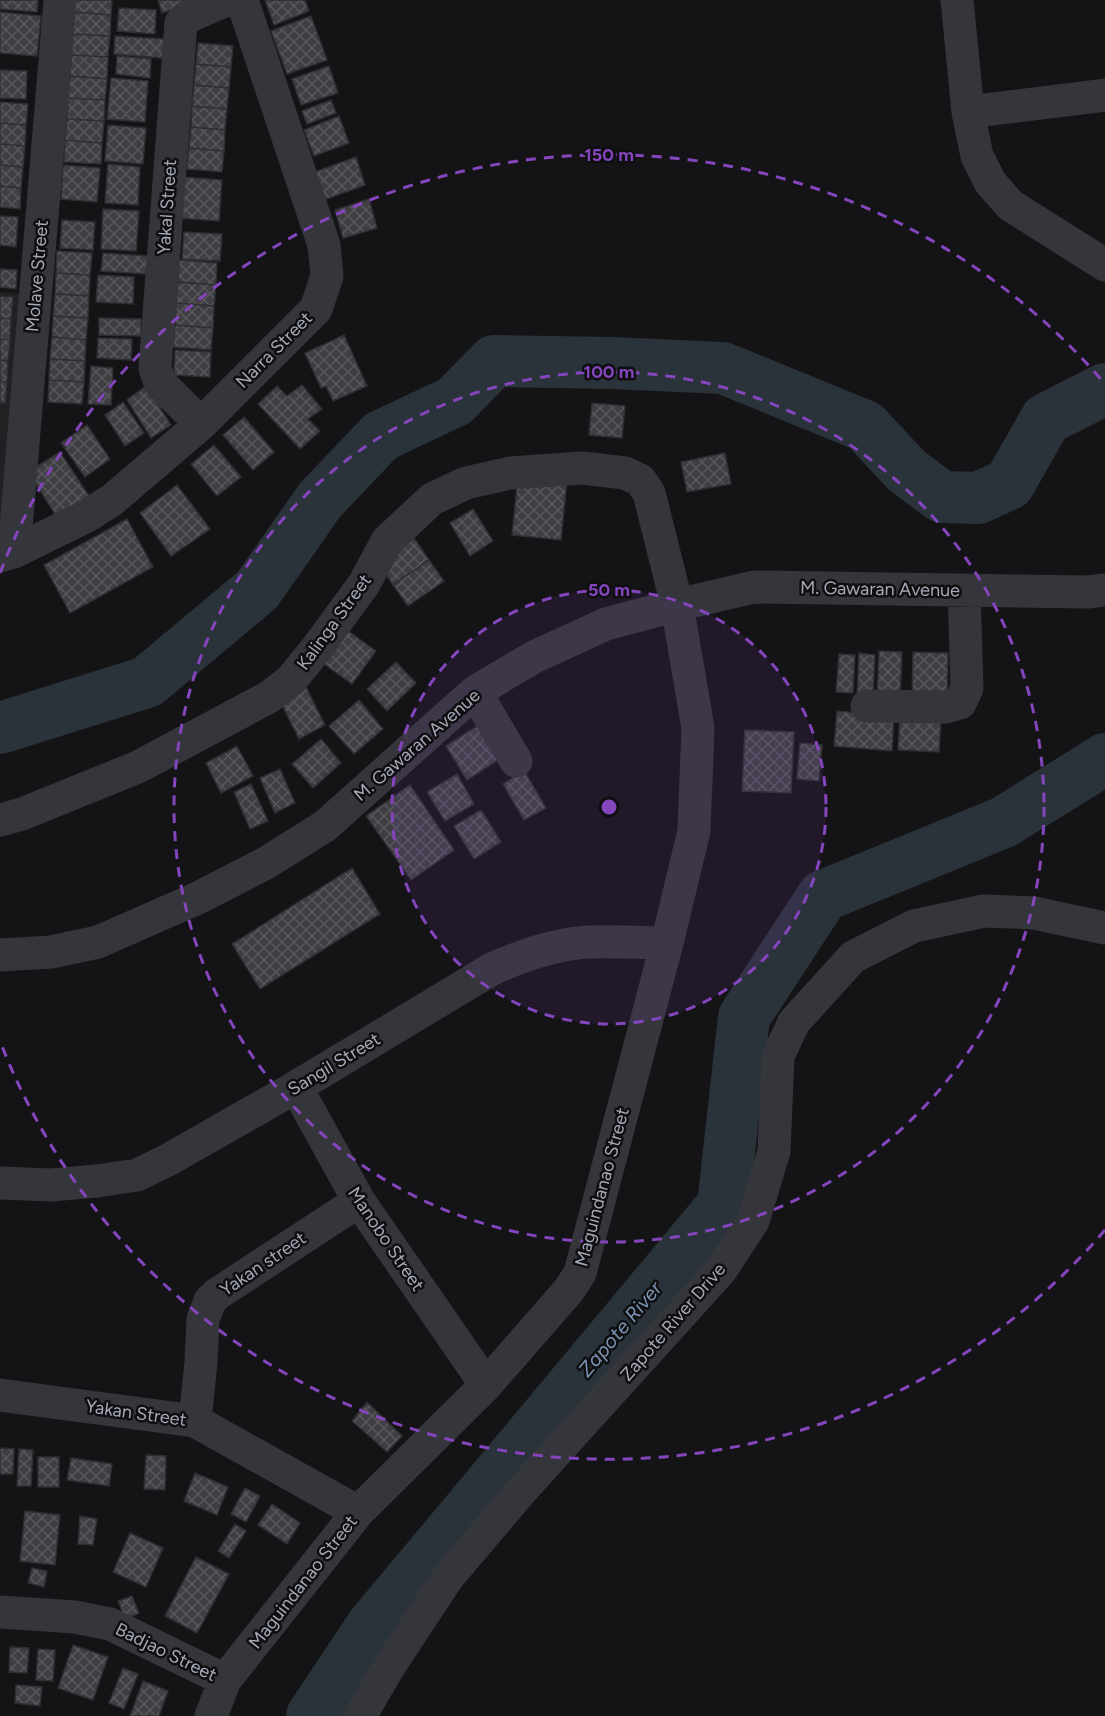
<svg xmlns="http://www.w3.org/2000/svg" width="1105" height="1716" viewBox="0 0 1105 1716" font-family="Figtree,sans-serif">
	<defs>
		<pattern id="building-cross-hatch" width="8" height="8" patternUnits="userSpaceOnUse" patternTransform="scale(1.5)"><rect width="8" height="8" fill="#3e3e43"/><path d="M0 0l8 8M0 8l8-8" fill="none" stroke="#57575c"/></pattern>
	</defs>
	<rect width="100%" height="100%" fill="#141416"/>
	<!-- built -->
	<path fill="#212023" d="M0 292 25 293 0 540Z"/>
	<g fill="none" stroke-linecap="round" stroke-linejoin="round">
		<!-- river -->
		<path stroke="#2a323a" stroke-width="52" d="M0 728 147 682 257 590 320 500 381 436 455 401 494 361 612 363 723 368 865 426 907 471 942 497 978 498 1009 484 1046 419 1105 389
			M312 1716 372 1626 723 1205 744 1017 823 896 1004 822 1105 759"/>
	</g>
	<!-- building -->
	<path fill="url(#building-cross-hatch)" stroke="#2f2e32" stroke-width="1.5" d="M0 0H38L37 12 0 9Z
		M74 0H112L111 15 74 12Z
		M158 0H183L184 6 162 13Z
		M265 0H305L309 11 274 25Z
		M119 8 156 10 155 34 117 31Z
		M0 12 41 16 37 56 0 53Z
		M74 12 111 15 110 36 73 34Z
		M311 16 327 60 287 74 271 31Z
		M73 34 110 36 108 57 71 55Z
		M115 36 164 39 162 58 114 54Z
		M198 43 233 46 231 67 196 64Z
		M71 55 108 57 107 79 70 76Z
		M117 56 151 59 150 78 116 74Z
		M196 64 231 67 229 88 194 85Z
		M329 66 338 93 301 105 292 79Z
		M0 70 27 71 26 99 0 98Z
		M70 76 107 79 105 100 68 98Z
		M111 78 148 81 145 122 107 119Z
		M194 85 229 88 227 109 192 106Z
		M68 98 105 100 104 121 67 119Z
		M331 100 336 113 307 124 302 111Z
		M0 102 28 104 26 125 0 123Z
		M192 106 227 109 225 130 191 127Z
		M339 116 349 143 314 156 304 130Z
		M67 119 104 121 102 143 65 140Z
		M0 123 26 125 25 146 0 144Z
		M108 125 146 128 143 164 105 161Z
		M191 127 225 130 224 151 189 148Z
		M65 140 102 143 101 164 64 162Z
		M0 144 25 146 23 167 0 165Z
		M189 148 224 151 222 172 187 169Z
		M356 157 365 185 324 200 315 172Z
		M108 164 140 167 138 205 105 203Z
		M0 165 23 167 21 188 0 186Z
		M63 165 100 168 97 202 61 199Z
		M182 177 222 180 219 221 178 218Z
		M0 186 21 188 20 209 0 207Z
		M369 199 377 228 343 238 335 210Z
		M103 209 139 211 136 251 101 249Z
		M0 216 18 217 16 247 0 245Z
		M62 220 95 222 93 250 60 248Z
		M184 232 222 234 220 261 182 259Z
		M57 251 92 253 90 275 56 273Z
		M103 253 148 256 146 274 101 271Z
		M179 260 217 263 216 285 178 282Z
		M0 269 17 270 16 289 0 287Z
		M56 273 90 275 89 296 55 294Z
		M98 275 134 277 133 304 96 302Z
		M178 282 216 285 214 306 176 303Z
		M55 294 89 296 88 318 53 316Z
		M0 296 13 297 11 319 0 318Z
		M176 303 214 306 213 328 175 325Z
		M53 316 88 318 86 340 52 337Z
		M0 318 11 319 10 340 0 339Z
		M99 318 141 319V336L99 335Z
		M175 325 213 328 211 350 173 347Z
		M344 335 367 386 333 401 326 386 321 388 305 353Z
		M52 337 86 340 85 361 50 359Z
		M98 338 132 339 131 360 97 358Z
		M0 339 10 340 8 361 0 360Z
		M175 350 211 352 210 377 174 375Z
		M50 359 85 361 84 382 49 380Z
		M0 360 8 361 7 382H0Z
		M91 366 113 368 111 405 88 404Z
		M49 380 84 382 82 404 48 402Z
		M0 382H7L5 403H0Z
		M302 385 322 409 308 419 320 431 300 449 258 404 277 386 287 396Z
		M146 386 171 425 151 438 127 400Z
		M123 402 144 433 125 446 105 415Z
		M592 403 625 406 622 438 589 435Z
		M244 417 274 452 253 470 223 435Z
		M87 425 110 459 85 477 61 443Z
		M214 445 241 477 217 496 191 464Z
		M60 452 91 499 59 520 28 472Z
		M725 453 731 484 687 492 681 462Z
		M518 476 567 481 561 540 512 535Z
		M177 485 210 529 171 556 140 513Z
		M473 509 493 541 470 556 450 523Z
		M127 519 153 567 70 613 44 565Z
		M414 538 429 560 393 585 378 563Z
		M429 560 444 581 408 606 393 585Z
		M344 628 376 651 352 684 320 661Z
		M879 651 902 652 900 699 877 698Z
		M913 652 948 653 947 701 912 700Z
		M859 653 875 655 873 697 857 696Z
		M839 654 855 655 853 693 836 692Z
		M396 662 416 683 387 711 367 689Z
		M306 687 325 725 299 739 280 701Z
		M359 700 383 729 354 754 329 726Z
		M837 711 894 716 892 751 834 746Z
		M900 716 941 719 939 752 898 750Z
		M477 726 498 760 467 780 446 746Z
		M745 730 794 732 791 793 742 791Z
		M321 739 341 763 313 788 292 764Z
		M800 743 822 745 819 781 797 779Z
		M237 746 253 776 221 793 206 763Z
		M280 769 295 803 275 813 260 778Z
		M524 771 546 808 524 820 503 784Z
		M457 774 474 804 445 821 427 792Z
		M251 784 268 821 250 829 234 792Z
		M410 785 454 850 411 880 366 816Z
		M481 810 501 842 474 859 454 826Z
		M352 868 380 914 260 989 232 944Z
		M367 1402 402 1436 387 1452 352 1421Z
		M0 1448 14 1449 13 1474H0Z
		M19 1449 33 1450 31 1486H17Z
		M146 1455 166 1456 165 1490 144 1489Z
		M38 1457H59V1487H38Z
		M71 1458 112 1464 109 1486 67 1480Z
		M195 1473 228 1487 217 1515 184 1501Z
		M245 1488 260 1496 246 1522 231 1514Z
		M272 1504 300 1523 287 1544 258 1525Z
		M25 1511 60 1515 55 1565 20 1561Z
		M80 1516 97 1519 93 1545 78 1544Z
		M235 1524 246 1531 229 1558 218 1551Z
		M130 1533 163 1548 146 1587 113 1572Z
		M196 1557 229 1574 197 1633 165 1616Z
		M32 1568 47 1571 44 1587 28 1583Z
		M132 1596 139 1613 125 1619 118 1601Z
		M73 1645 108 1657 93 1700 58 1688Z
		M10 1647 29 1648 27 1673 9 1672Z
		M38 1649 55 1650 53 1681 36 1680Z
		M123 1668 138 1674 124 1709 109 1703Z
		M143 1681 168 1691 159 1716H130Z
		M16 1685 42 1687 40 1706 15 1703Z"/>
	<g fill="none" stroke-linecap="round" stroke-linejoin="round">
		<!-- minor -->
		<path stroke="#35363b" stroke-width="33" d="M957 0 968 112 977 156 990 182 1010 205 1105 265
			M968 112 1105 95
			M201 424 160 383 155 368 181 23 187 17 226 0
			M14 552 60 0
			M0 556 14 552 87 516 112 500 201 424 316 309 327 276 324 245 242 0
			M475 692 516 761
			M867 706 946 707 960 703 967 688 964 590
			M0 820 22 814 138 767 269 697 291 680 317 648 364 584 387 541 432 499 466 483 510 473 582 468 625 473 640 480 649 493 677 605 698 728 694 831 667 943 580 1273 569 1290 486 1385 358 1512 225 1680 211 1716
			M0 955 51 952 98 942 198 898 266 863 325 826 475 692 534 657 606 624 677 605 754 587 1088 592 1105 590
			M296 1087 359 1201 486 1385
			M0 1183 51 1185 97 1181 137 1175 168 1160 296 1087 492 969C523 955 557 943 591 942 616 941 642 943 667 943
			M0 1395 195 1421 358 1512
			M195 1421 201 1362 203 1319 210 1301 217 1294 359 1201
			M0 1612 75 1617 110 1624 225 1680
			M360 1716 390 1665 448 1577 521 1491 721 1270 753 1221 774 1151 778 1056 794 1022 853 957 914 926 984 911 1034 913 1105 928"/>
	</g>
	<!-- distance rings -->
	<circle cx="609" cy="807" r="217" fill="#8445bd" fill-opacity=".12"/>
	<g fill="none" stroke="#8445bd" stroke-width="3" stroke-dasharray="10 8">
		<circle cx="609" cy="807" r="217"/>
		<circle cx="609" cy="807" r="435"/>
		<path d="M1105 1230A652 652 0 0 1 0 1041M0 573A652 652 0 0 1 1105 384"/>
	</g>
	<g text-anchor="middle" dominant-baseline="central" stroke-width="5" stroke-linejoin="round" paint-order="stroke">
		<!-- street labels -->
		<g font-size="18" fill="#a6a9b7" stroke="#0f0f11">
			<text transform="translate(167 207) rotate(-86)">Yakal Street</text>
			<text transform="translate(37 276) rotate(-85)">Molave Street</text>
			<text transform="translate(274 350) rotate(-45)">Narra Street</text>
			<text transform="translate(880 589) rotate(1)">M. Gawaran Avenue</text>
			<text transform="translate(334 622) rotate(-54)">Kalinga Street</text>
			<text transform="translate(417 745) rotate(-41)">M. Gawaran Avenue</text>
			<text transform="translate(334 1064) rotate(-31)">Sangil Street</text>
			<text transform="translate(602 1187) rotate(-75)">Maguindanao Street</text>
			<text transform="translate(386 1239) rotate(56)">Manobo Street</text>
			<text transform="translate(263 1264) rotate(-34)">Yakan street</text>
			<text transform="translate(673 1322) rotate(-49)">Zapote River Drive</text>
			<text transform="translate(136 1413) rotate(8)">Yakan Street</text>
			<text transform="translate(303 1582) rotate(-52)">Maguindanao Street</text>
			<text transform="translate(166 1652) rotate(26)">Badjao Street</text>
		</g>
		<!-- water labels -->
		<g font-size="20" font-style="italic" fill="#7c94b3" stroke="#0f0f11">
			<text transform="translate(620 1329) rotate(-50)">Zapote River</text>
		</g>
	</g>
	<circle cx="609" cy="807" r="9" fill="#8445bd" stroke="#0f0f11" stroke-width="3"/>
	<g font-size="18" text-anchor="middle" font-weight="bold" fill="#8445bd" stroke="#0f0f11" stroke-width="5" stroke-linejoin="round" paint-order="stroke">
		<text x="609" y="161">150 m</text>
		<text x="609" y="378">100 m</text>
		<text x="609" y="596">50 m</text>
	</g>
</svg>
